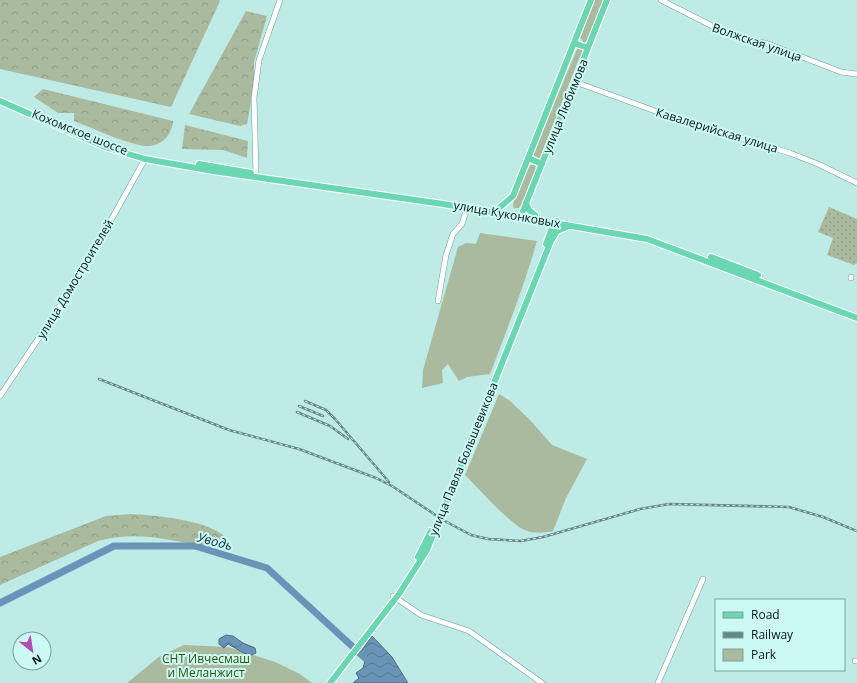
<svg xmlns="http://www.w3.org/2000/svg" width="857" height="683" viewBox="0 0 857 683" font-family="'Open Sans',sans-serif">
	<defs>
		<pattern id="forest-crowns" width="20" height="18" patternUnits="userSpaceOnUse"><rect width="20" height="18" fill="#a9ba9e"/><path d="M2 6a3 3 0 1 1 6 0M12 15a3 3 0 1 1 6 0" fill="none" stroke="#909f87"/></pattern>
		<pattern id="park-dots" width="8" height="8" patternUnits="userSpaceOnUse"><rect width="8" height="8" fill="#a9ba9e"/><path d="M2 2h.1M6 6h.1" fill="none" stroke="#909f87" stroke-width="1.8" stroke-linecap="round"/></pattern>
		<pattern id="water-waves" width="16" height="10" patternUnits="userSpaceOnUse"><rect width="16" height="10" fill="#6994b7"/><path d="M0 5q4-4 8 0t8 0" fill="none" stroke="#547894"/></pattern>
	</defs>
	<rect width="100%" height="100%" fill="#bfebe7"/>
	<!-- green -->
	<path fill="#a9ba9e" d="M594 0H604L588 41 584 43 580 37Z
		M578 47H582L583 53 541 157 537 159 533 154Z
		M530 165H535L536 169 522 204 519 208H514L513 206 514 200Z
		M480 233 537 241C524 286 507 330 490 374L467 377 459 381 448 364 442 370 443 383 422 388 423 370 458 247 466 243 476 244Z
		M499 394 509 400 530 420 552 445 587 459 566 498 553 531C543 533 534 534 525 530 510 524 478 488 465 475Z
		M184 645 228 647 275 662 300 674 312 683H127L160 656Z"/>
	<!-- forest -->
	<path fill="url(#forest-crowns)" d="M0 0H219L220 1 171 107 0 69Z
		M246 11 267 16 254 62V85L247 124 240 126 189 114Z
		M43 89 173 121C172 134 164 144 150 146 135 148 90 127 74 121V113H58L34 97Z
		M185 125 248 141 247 158 223 150 182 149Z
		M131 514C157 516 213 519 230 542L224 547H216C172 543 144 529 98 541L0 585V557L106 516Z"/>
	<!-- park -->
	<path fill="url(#park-dots)" d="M829 207 857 219V263L854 265 827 255 833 238 818 232Z"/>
	<!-- water -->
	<path fill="url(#water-waves)" stroke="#4c6f87" d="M226 635 233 636 243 643 255 648 256 653 249 656 228 644 224 648 219 644V639Z
		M372 636 392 657 408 683H353L359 678 356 673 363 668 365 661 359 654Z"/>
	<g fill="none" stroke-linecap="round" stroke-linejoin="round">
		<!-- river -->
		<path stroke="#6994b7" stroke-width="7" d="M0 603 114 546H195L267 568 366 659"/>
		<defs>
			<path id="minor" d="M661 0 722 31 771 45 841 72 857 74
				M575 82 658 112 790 153 818 164 857 183
				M256 174 254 98 259 60 280 0
				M851 278V277
				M438 301 446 255 453 234 462 224 467 208
				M0 396 80 276 145 159
				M393 596 421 615 469 631 542 683
				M855 661H857
				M658 683 703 579"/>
			<path id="major" d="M574 43 588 48
				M0 101 105 147 145 159 213 171 443 204 647 239 857 318
				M528 158 542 164
				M199 164 251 173
				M526 203 529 210 535 215
				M498 209 513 196 591 0
				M521 216 607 0
				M546 244 553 226 557 221
				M711 257 758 275
				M418 557 431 531
				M330 683 399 594 427 550 551 241 557 231 569 226"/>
		</defs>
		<!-- minor casing -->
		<use href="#minor" stroke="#729c98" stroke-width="6"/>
		<!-- major casing -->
		<use href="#major" stroke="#fff" stroke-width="8"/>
		<!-- minor -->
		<use href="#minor" stroke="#fff" stroke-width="5"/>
		<!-- major -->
		<use href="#major" stroke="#6ad7b2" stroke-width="6"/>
		<defs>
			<path id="rail" d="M99 379 229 430 299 449 376 478 392 486 443 520 471 535 488 539 521 541 543 537 640 509 669 504 789 507 823 517 857 531
				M305 401 326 410 335 419 389 482
				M299 406 323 416
				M297 412 330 426 348 439"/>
		</defs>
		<!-- rail casing -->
		<use href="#rail" stroke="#678784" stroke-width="2.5"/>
		<!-- rail -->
		<use href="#rail" stroke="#ccf9f4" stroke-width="1" stroke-dasharray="3" stroke-linecap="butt"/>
	</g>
	<g text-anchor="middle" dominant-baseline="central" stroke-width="4" stroke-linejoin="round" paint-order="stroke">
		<!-- street labels -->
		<g font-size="12" fill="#071817" stroke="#ccf9f4">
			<text transform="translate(757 42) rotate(19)">Волжская улица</text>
			<text transform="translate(565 106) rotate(-68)">улица Любимова</text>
			<text transform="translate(717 130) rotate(17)">Кавалерийская улица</text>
			<text transform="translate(80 132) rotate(22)">Кохомское шоссе</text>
			<text transform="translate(507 214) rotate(10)">улица Куконковых</text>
			<text transform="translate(75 279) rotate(-59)">улица Домостроителей</text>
			<text transform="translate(463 459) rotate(-68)">улица Павла Большевикова</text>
		</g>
		<!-- park labels -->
		<g font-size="12" fill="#2e500d" stroke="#ccf9f4">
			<text x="206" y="658">СНТ Ивчесмаш<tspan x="206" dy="14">и Меланжист</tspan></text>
		</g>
		<!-- water labels -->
		<g font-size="13" font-style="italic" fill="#0b2e47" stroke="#ccf9f4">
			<text transform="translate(215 541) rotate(15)">Уводь</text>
		</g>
	</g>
	<!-- legend -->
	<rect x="715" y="599" width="130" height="72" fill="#ccf9f4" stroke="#7d9f9c"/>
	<rect x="723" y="612" width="20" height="6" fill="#6ad7b2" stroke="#7d9f9c"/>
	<text x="751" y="619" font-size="12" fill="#071817">Road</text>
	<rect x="723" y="632" width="20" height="6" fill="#678784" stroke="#7d9f9c"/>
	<text x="751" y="639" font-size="12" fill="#071817">Railway</text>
	<rect x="723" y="649" width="20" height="12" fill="#a9ba9e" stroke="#7d9f9c"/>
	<text x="751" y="659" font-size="12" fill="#071817">Park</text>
	<!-- north arrow -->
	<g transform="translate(32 651) rotate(150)"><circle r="19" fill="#ccf9f4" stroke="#7d9f9c"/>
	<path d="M0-3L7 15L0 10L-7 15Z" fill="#b04cb2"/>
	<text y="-6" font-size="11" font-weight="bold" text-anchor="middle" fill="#071817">N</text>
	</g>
</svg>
